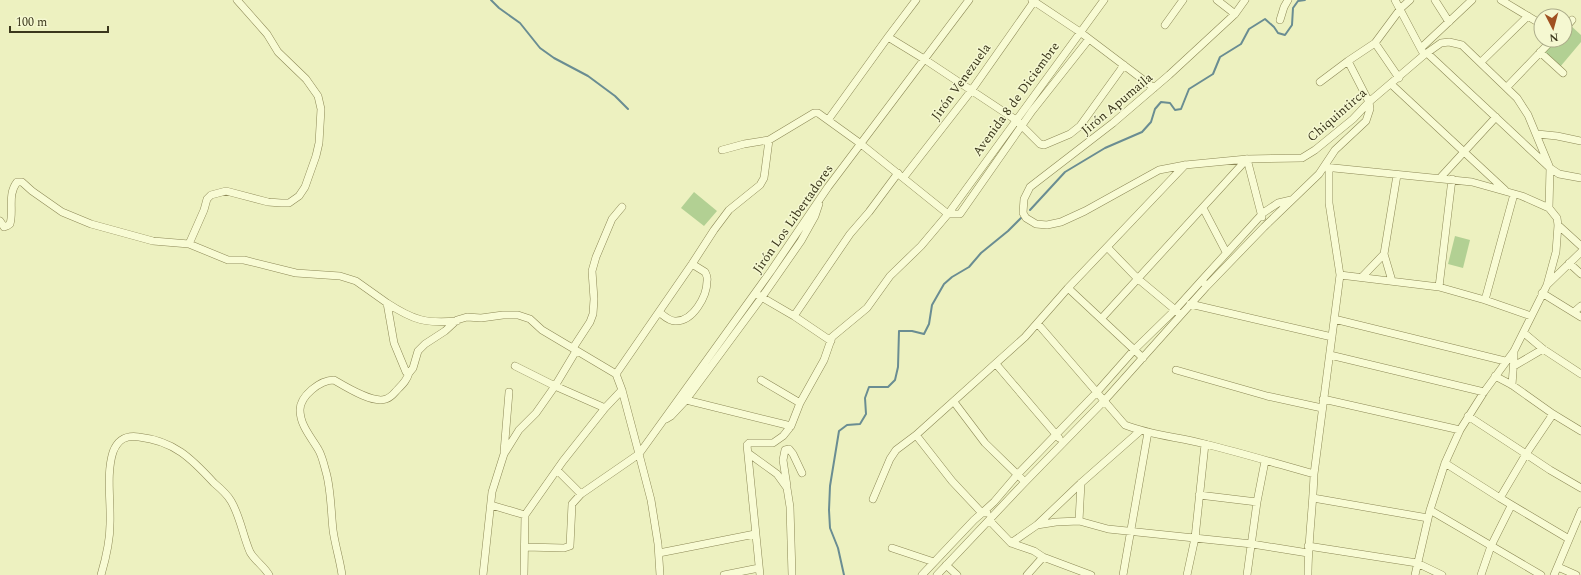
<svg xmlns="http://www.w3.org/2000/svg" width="1581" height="575" viewBox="0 0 1581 575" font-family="Spectral,serif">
	<rect width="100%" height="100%" fill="#edf1c0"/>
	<!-- grass -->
	<path fill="#b2d093" d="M1570 25 1581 35V42L1560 67 1544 53 1556 40H1565V30Z
		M694 192 717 211 704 226 681 208Z
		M1455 236 1470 240 1463 268 1448 264Z"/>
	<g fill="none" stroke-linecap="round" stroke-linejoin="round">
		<!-- stream -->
		<path stroke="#6a8d92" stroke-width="2" d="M491 0 499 8 520 23 540 48 554 58 588 76 615 96 628 109
			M1030 210 1065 172 1105 148 1142 132 1151 122 1155 109 1161 102 1170 103 1175 110 1181 109 1189 89 1213 74 1220 57 1241 44 1249 29 1265 19 1274 27 1278 33 1285 35 1292 25 1293 8 1298 1 1305 0
			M844 575 838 548 830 528 829 510 830 486 839 431 847 425 860 424 866 414 865 398 869 387H888L895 380 898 367 899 331H912L924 334 929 324 932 305 944 284 952 277 969 267 981 253 1008 231 1021 218"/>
		<defs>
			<path id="minor" d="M1032 0 1080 32 1154 88
				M1217 0 1235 14
				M1245 0 1235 14 1169 75 1113 123 1030 187 1024 199 1023 213 1026 218 1036 224 1047 225 1061 222 1085 211 1159 170 1185 165 1247 159 1302 158 1315 150 1353 119 1369 102 1424 55 1441 43 1449 42 1462 45 1517 98 1528 115 1550 168 1559 174 1581 178
				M1395 0 1422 51
				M1435 0 1449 22
				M1501 0 1541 24
				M1280 20 1284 7 1288 0
				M1165 25 1183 0
				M1565 28 1572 20
				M888 37 924 59 1016 120 1040 144 1044 145 1070 134 1080 126 1124 65
				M1375 43 1399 78
				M1421 48 1472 0
				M1540 52 1563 73
				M1427 53 1550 168 1549 208
				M1481 62 1528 16
				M1320 82 1348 61 1375 43 1401 8 1410 0
				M1391 84 1505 190
				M1507 87 1552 40
				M828 120 888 37 916 0
				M1537 134 1557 136 1581 141
				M722 150 744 144 769 140 814 113H818L861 144 948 214H960L1032 111 1089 39
				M1247 159 1262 217
				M1324 167 1472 182 1522 196 1549 208 1557 218 1558 225 1556 252 1547 285 1514 351 1484 392 1460 430 1445 463 1430 510 1415 575
				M904 177 971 91 1035 0
				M1440 178 1496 117
				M1203 208 1226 252
				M0 221 4 227 7 226 10 224C14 210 7 195 17 182H22L32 191 62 212 91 224 153 241 189 244 228 260H244L296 273 340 276 356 281 387 303 394 343 406 372 409 373 413 368 418 351 425 344 445 331 457 320 467 317 481 318 503 315H518L530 319 542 330 616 374 622 390 639 454 651 500 658 544 660 575
				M1558 225 1581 246
				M189 244 204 210 207 199 211 195 226 191 268 202 281 203H289L299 196 305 187 316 156 319 143 321 109 318 96 306 79 278 52 267 34 237 0
				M1107 247 1137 278 1179 313
				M1569 263 1581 274
				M1340 275 1439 287 1485 300 1531 316
				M1362 277 1384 254
				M1392 281 1384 254 1397 175
				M1204 283 1202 280 1263 213 1278 203 1291 200
				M1548 284 1581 252
				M1439 287 1452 179
				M1068 288 1143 358
				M1542 293 1581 317
				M758 295 794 316 831 341
				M1485 300 1514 194
				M387 303C413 320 426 324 457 321
				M1190 304 1332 337
				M659 312C664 316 669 321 675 321 693 322 707 296 707 281 708 277 706 274 705 272L692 264
				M1574 312 1581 306
				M794 316 850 234 869 212 898 173
				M1101 319 1247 159
				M1334 319 1505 361
				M1038 324 1125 425C1150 435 1178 437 1205 444 1242 453 1278 464 1314 474
				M1524 333 1543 349 1581 374
				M573 348 590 322 593 314 594 299 592 271 596 257 612 219 622 207
				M1330 355 1484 392
				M996 364 1059 438
				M515 366 555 386 576 351
				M1514 366 1543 349
				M1176 370 1267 396 1322 408
				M616 374 692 264 714 230 729 210 760 185 764 178 769 140
				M1495 376 1512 385 1553 414 1581 431
				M761 380 800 403
				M1512 385 1514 358V351
				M682 399 791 426
				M1323 399 1460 430
				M954 402 985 443 1025 482
				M1468 416 1526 454 1553 414
				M666 419 671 416 686 400 762 297 801 241 815 216 819 204
				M916 435 952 481 982 513 994 502 1017 475 1096 393 1134 350 1175 310 1202 280
				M504 452 509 392
				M748 453 777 474 787 488 790 507 792 575
				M1445 463 1500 498
				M557 470 581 494 639 454 771 271 828 187 969 0
				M787 486 783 460 785 450 789 449 793 454 802 473
				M1199 495 1257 502
				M1313 498 1428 518
				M873 499 890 459 896 450 916 435 1025 337 1068 288 1185 165
				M491 505 525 515
				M1430 510 1541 575
				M989 520 1011 543 1034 551 1043 557 1027 575
				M1079 521 1081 483
				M1037 525 1056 522 1079 521 1108 529 1252 544 1308 553
				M1569 539 1500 498 1526 454 1550 470 1581 488
				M1011 543 1037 525 1081 483 1140 431
				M1308 546 1417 563 1442 575
				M525 547 564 548 570 546 572 504 581 494
				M892 548 934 562
				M659 553 755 534
				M1043 557 1091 575
				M946 565 957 575
				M1558 567 1576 575
				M101 575C106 558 110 542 110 524 111 501 106 474 113 452 118 439 126 435 139 437 174 441 191 458 214 483 220 488 227 494 231 501 240 516 243 536 250 552 255 561 264 566 269 575
				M342 575C340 560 335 545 333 530 331 512 331 489 326 472 324 465 322 455 318 449 311 437 300 425 300 410 300 396 320 380 334 380 346 387 373 404 386 399 392 397 394 393 398 389 403 384 407 380 409 373
				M483 575 492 492 504 454 519 430 536 413 555 386 605 408
				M524 575 525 515 563 461 605 408 622 390
				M724 575 759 568
				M760 575 747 445 749 443H773L783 436 791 426 800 403 824 360 832 337 867 308 890 276 921 246 948 214 1104 0
				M922 575 974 520 982 513H987
				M937 575 1025 482 1104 401 1206 287 1264 227 1319 174 1335 150 1366 121 1370 109 1369 102 1348 61
				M1123 575 1148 432
				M1187 575 1195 538 1205 444
				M1247 575 1257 502 1265 461
				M1308 575C1308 541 1313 508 1314 474L1340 275 1329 203V168
				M1481 575 1491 546 1511 506
				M1554 575 1581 511"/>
		</defs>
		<!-- minor casing -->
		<use href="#minor" stroke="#8c8856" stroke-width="8"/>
		<!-- minor -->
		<use href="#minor" stroke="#f8fbd4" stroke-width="7"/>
	</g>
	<g text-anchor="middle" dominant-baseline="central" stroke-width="3" stroke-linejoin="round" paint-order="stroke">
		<!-- street labels -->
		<g font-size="13" fill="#3b371c" stroke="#f5f8d1">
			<text transform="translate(961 82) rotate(-54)">Jirón Venezuela</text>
			<text transform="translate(1016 99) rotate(-54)">Avenida 8 de Diciembre</text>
			<text transform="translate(1117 104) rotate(-40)">Jirón Apumaila</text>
			<text transform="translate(1337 115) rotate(-41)">Chiquintirca</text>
			<text transform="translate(793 219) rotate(-55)">Jirón Los Libertadores</text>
		</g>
	</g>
	<!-- north arrow -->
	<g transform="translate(1553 28) rotate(174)"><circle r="19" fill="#f5f8d1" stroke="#abab89"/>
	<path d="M0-3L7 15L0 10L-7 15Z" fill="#a05121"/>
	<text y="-6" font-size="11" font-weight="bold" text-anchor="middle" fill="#3b371c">N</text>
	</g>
	<!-- scale -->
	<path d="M10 26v6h98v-6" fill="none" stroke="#3b371c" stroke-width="2"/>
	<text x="16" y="26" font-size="12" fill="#3b371c" stroke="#f5f8d1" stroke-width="3" paint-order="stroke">100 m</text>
</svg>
